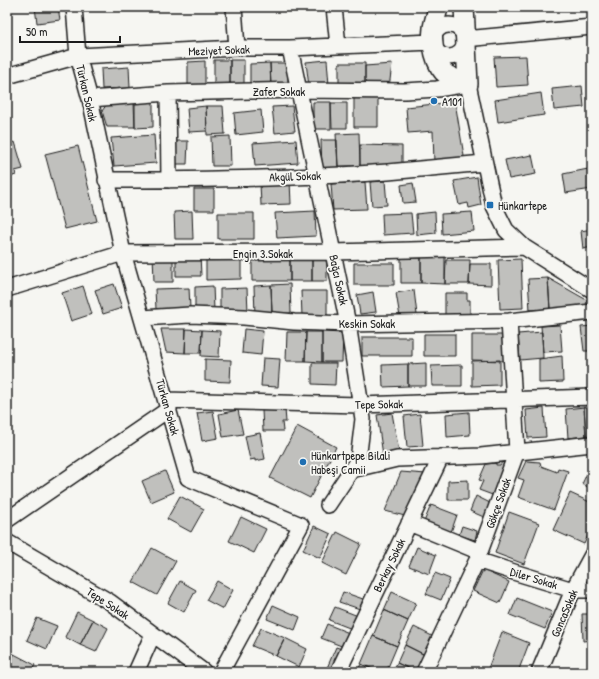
<svg xmlns="http://www.w3.org/2000/svg" width="599" height="679" viewBox="0 0 599 679" font-family="'Patrick Hand',sans-serif">
	<rect width="100%" height="100%" fill="#f6f6f2"/>
	<filter id="ink" filterUnits="userSpaceOnUse"><feTurbulence type="fractalNoise" baseFrequency=".025" numOctaves="2"/><feDisplacementMap in="SourceGraphic" scale="8" xChannelSelector="R" yChannelSelector="G"/><feConvolveMatrix kernelMatrix="1 2 1 2 8 2 1 2 1" color-interpolation-filters="sRGB"/></filter>
	<g filter="url(#ink)">
		<!-- building -->
		<path fill="#c0c0bd" stroke="#1c1c1c" d="M35 7H58L60 20 37 23Z
			M526 56 528 85 496 87 494 57Z
			M214 60H230V88H214Z
			M230 60H244V88H230Z
			M327 60 329 85 309 87 306 62Z
			M205 61V89H188V62Z
			M270 63 271 87 250 88V64Z
			M270 63H288V89H271Z
			M339 63H365V88H339Z
			M392 64 389 88H365V66Z
			M129 67 130 88 102 89 101 69Z
			M582 86 584 107 554 110 552 89Z
			M541 93 544 115 498 122 495 100Z
			M354 98H378V127H354Z
			M134 102H153V127L135 128Z
			M313 102H331V129H313Z
			M455 102 465 162 434 163 433 131 408 133 406 107Z
			M135 103V127H107L102 111 107 104Z
			M331 103H347V128H332Z
			M206 106 207 131 189 132 187 108Z
			M206 106H223L225 134 207 135Z
			M292 106 295 131 275 133 272 107Z
			M261 110 263 132 236 135 234 113Z
			M359 133 360 166H338L336 134Z
			M154 135 156 163 114 166 111 138Z
			M230 136 231 166H212L211 137Z
			M296 140 298 163 255 166 253 143Z
			M321 140H337L338 168 322 169Z
			M7 141H9V143L15 142 23 169 15 171 16 175 7 178Z
			M172 141H188L187 164H163Z
			M360 145 402 146V168H360Z
			M78 146 97 221 65 229 45 154Z
			M532 155 536 174 509 179 505 160Z
			M588 169 592 189 566 193 563 174Z
			M477 177 481 205 469 208 468 203 459 205 454 181Z
			M290 181 291 204 261 205 260 183Z
			M385 181 387 205 372 206 370 182Z
			M365 182 367 209 333 210 331 184Z
			M413 183 416 202 403 203 401 185Z
			M194 189H214V210H194Z
			M192 211 193 239H175L174 212Z
			M315 211 316 236 277 238 275 213Z
			M435 212 436 233 417 235 416 214Z
			M472 212 474 231 442 234 441 214Z
			M218 213H254V239H218Z
			M411 213 413 233 383 235 382 214Z
			M592 229V247L583 249 581 231Z
			M153 254H173V282H154Z
			M176 254H200L201 276H176Z
			M206 254H241V279L206 280Z
			M421 255H445V284L421 283Z
			M312 257H327V281H312Z
			M401 258H421V283H401Z
			M252 259H290V281H252Z
			M290 259H312V281H290Z
			M521 259 523 308 500 309 498 260Z
			M446 260H470L469 284H445Z
			M354 263H394V285H354Z
			M470 264H491V285L469 284Z
			M548 278 550 309 530 310 528 279Z
			M548 278 592 303V309L550 310Z
			M114 284 122 308 103 314 95 290Z
			M290 284 291 313 272 314 271 285Z
			M271 285 272 314 255 315 254 286Z
			M83 286 92 314 71 321 62 293Z
			M213 286 214 310 195 311V287Z
			M189 288 190 308 156 309 155 289Z
			M247 288 248 312 220 313V289Z
			M414 290 417 315 400 317 396 293Z
			M301 291H327V316H302Z
			M373 292 376 312 360 314 357 295Z
			M445 293H467V300H470V318H445Z
			M560 325 562 351 543 352 541 326Z
			M592 326V351H584L581 327Z
			M161 329H186L185 353 166 352Z
			M186 329 202 330 201 353H185Z
			M244 329 263 331 261 355 242 353Z
			M202 330 220 331 219 357 201 356Z
			M287 332H306L305 361H286Z
			M306 332H322V362L305 361Z
			M322 332 343 333 342 362H322Z
			M542 332 543 358 520 360 518 334Z
			M424 334H455V356H424Z
			M472 335H505V361L472 360Z
			M362 337H412V356H362Z
			M562 356 563 382 539 383V359Z
			M263 358 280 359 278 387 261 386Z
			M205 359 231 360 230 382 205 381Z
			M500 360V385L472 386V361Z
			M312 363H336L335 385 312 384Z
			M426 363V386H408V364Z
			M408 364V386L383 387 382 365Z
			M462 365V386H432L431 366Z
			M584 407H592V436H586Z
			M584 407 586 436 568 438 566 409Z
			M544 408 546 437 528 438 526 410Z
			M285 409 286 422H282L283 431H263L262 410Z
			M238 410 243 434 223 437 219 414Z
			M213 411 218 438 202 441 197 413Z
			M469 412 470 435 447 437 446 414Z
			M392 413 399 452 383 455 377 415Z
			M420 414 423 446 407 447 404 416Z
			M297 426 336 447 310 498 270 478Z
			M260 433 265 459 255 461V459L250 460 245 436Z
			M526 461 540 462 541 466 557 472 558 468 568 471 554 510 518 497 524 480 518 478Z
			M502 462 509 464 495 496 479 490 483 481 479 480 486 464 496 463V465H500Z
			M591 465H592V489L582 484Z
			M165 471 174 492 151 502 142 481Z
			M401 472 426 474 405 516 385 511Z
			M468 480V500H448V481Z
			M570 493 592 503V527L584 544 553 530Z
			M180 496 204 509 191 532 167 519Z
			M476 496 492 504 486 518 470 511Z
			M431 505 457 515 451 532 424 522Z
			M509 512 539 523 524 564 495 553Z
			M241 517 266 529 254 553 229 541Z
			M314 526 331 534 320 558 303 550Z
			M462 526 477 531 475 540 459 535Z
			M337 532 361 544 346 575 322 563Z
			M417 547 436 555 429 574 409 566Z
			M152 548 176 561 157 595 133 582Z
			M483 570 509 582 500 603 473 591Z
			M435 573 450 579 441 600 426 594Z
			M180 581 196 590 184 612 168 603Z
			M217 581 233 590 223 609 206 600Z
			M343 592 363 599 360 609 339 602Z
			M392 592 416 603 408 621 384 610Z
			M517 598 552 612 545 629 510 615Z
			M273 605 300 617 295 630 267 619Z
			M335 607 358 616 352 629 329 620Z
			M384 610 408 621 397 646 373 636Z
			M77 612 93 620 80 645 65 637Z
			M582 614H592V640L583 641Z
			M37 618 57 626 47 649 27 640Z
			M93 620 108 628 96 652 80 645Z
			M327 624 349 633 344 647 321 638Z
			M414 627 434 637 425 655 405 645Z
			M261 628 285 638 276 656 252 646Z
			M502 632 529 643 518 672H490L487 671Z
			M373 636 397 646 386 672H379L361 664Z
			M285 638 307 649 299 667 276 656Z
			M405 645 425 655 417 672 397 663Z
			M336 647 345 650 335 672 327 668Z
			M14 654 35 665 31 672H7V668Z
			M397 663 416 672H392Z
			M361 664 379 672H357Z"/>
		<g fill="none" stroke-linecap="round" stroke-linejoin="round">
			<defs>
				<path id="minor" d="M74 7 78 56 90 99 123 253 188 478 301 525 221 672
					M234 7 237 48
					M334 7 338 46
					M433 41a16 16 0 1 1 32 0a16 16 0 1 1-32 0Z
					M465 39 592 27
					M290 48 348 324 363 419 358 460 328 505
					M7 76 78 56 237 48H290L433 42
					M168 93 169 180
					M90 99 168 93 298 90 405 91 437 89 468 84 494 206 506 230 524 247 592 290
					M106 180C200 180 294 179 388 172 420 169 452 166 484 163
					M7 289 123 253 333 252 524 247
					M142 318 190 315 244 317 294 322 348 324 509 321 592 312
					M166 400 360 405 592 397
					M351 470 397 459 481 456 592 444
					M7 520 169 409
					M409 523 480 552
					M7 542 110 602 204 672
					M477 560 517 573 573 590H592
					M136 672 153 634
					M338 672 441 457
					M424 672 477 560 517 451 509 321
					M539 672 573 590 592 555"/>
				<path id="major" d="M438 7C437 14 434 21 433 28 431 43 435 66 447 75 453 79 461 81 468 84L464 7"/>
			</defs>
			<!-- minor casing -->
			<use href="#minor" stroke="#1c1c1c" stroke-width="18"/>
			<!-- major casing -->
			<use href="#major" stroke="#1c1c1c" stroke-width="22"/>
			<!-- minor -->
			<use href="#minor" stroke="#f6f6f2" stroke-width="15"/>
			<!-- major -->
			<use href="#major" stroke="#f6f6f2" stroke-width="19"/>
		</g>
	</g>
	<!-- markers -->
	<g fill="#1f6fb2" stroke="#f6f6f2" stroke-width="1.5">
		<circle cx="434" cy="101" r="4"/>
		<rect x="486" y="201" width="8" height="8" rx="2"/>
		<circle cx="303" cy="462" r="4"/>
	</g>
	<g text-anchor="middle" dominant-baseline="central" stroke-width="3.5" stroke-linejoin="round" paint-order="stroke">
		<!-- street labels -->
		<g font-size="12" fill="#1c1c1c" stroke="#f6f6f2">
			<text transform="translate(219 50) rotate(-2)">Meziyet Sokak</text>
			<text x="279" y="91">Zafer Sokak</text>
			<text transform="translate(87 93) rotate(77)">Türkan Sokak</text>
			<text transform="translate(295 176) rotate(-2)">Akgül Sokak</text>
			<text x="263" y="253">Engin 3.Sokak</text>
			<text transform="translate(339 280) rotate(78)">Bağcı Sokak</text>
			<text x="367" y="323">Keskin Sokak</text>
			<text transform="translate(379 404) rotate(-1)">Tepe Sokak</text>
			<text transform="translate(168 407) rotate(74)">Türkan Sokak</text>
			<text transform="translate(498 503) rotate(-70)">Gökçe Sokak</text>
			<text transform="translate(389 565) rotate(-64)">Berkay Sokak</text>
			<text transform="translate(534 578) rotate(17)">Diler Sokak</text>
			<text transform="translate(108 603) rotate(33)">Tepe Sokak</text>
			<text transform="translate(564 613) rotate(-67)">GoncaSokak</text>
		</g>
		<!-- poi labels -->
		<g font-size="12" fill="#1c1c1c" stroke="#f6f6f2" text-anchor="start">
			<text x="442" y="101">A101</text>
			<text x="498" y="205">Hünkartepe</text>
			<text x="311" y="455">Hünkartpepe Bilali<tspan x="311" dy="14">Habeşi Camii</tspan></text>
		</g>
	</g>
	<!-- margin -->
	<rect width="599" height="679" fill="none" stroke="#f6f6f2" stroke-width="24"/>
	<rect x="12" y="12" width="575" height="655" fill="none" stroke="#1c1c1c" stroke-width="1.5" filter="url(#ink)"/>
	<!-- scale -->
	<path d="M20 36v6h100v-6" fill="none" stroke="#1c1c1c" stroke-width="2"/>
	<text x="26" y="36" font-size="12" fill="#1c1c1c" stroke="#f6f6f2" stroke-width="3" paint-order="stroke">50 m</text>
</svg>
